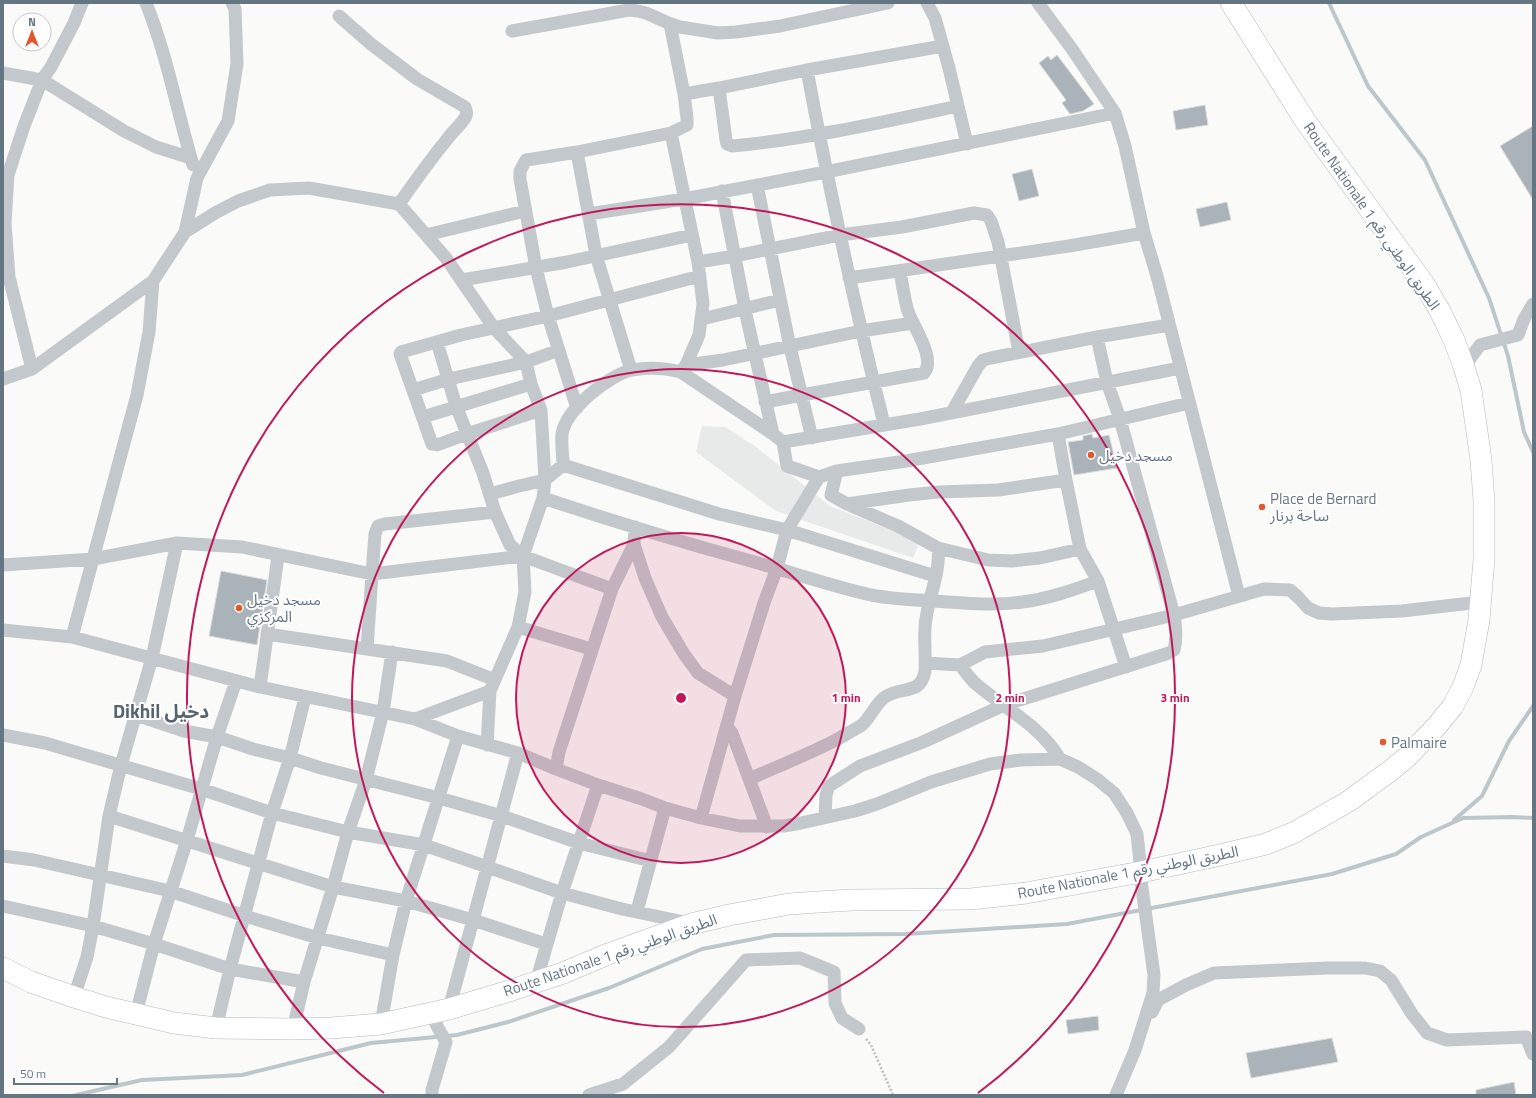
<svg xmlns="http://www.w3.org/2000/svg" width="1536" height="1098" viewBox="0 0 1536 1098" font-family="'Titillium Web','Noto Sans Arabic',sans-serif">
	<rect width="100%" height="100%" fill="#fafaf8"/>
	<!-- built -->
	<path fill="#e8e9e9" d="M702 426 725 427 756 447 830 506 920 541 913 558 776 511 696 452Z"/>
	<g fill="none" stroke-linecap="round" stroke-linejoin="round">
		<!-- stream -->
		<path stroke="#bbc7cb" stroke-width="4" d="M1329 3 1368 86 1425 160 1489 298 1508 356 1524 432 1533 452
			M1454 820 1482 796 1509 741 1533 706
			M76 1095 142 1080 242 1075 371 1043 457 1035 508 1022 609 988 702 949 774 935 906 934 1067 924 1332 874 1396 854 1421 837 1463 818 1513 817 1533 818"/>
	</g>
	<!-- building -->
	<path fill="#aab3b9" stroke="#dcdcda" d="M1057 55 1094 104 1083 111 1070 114 1062 103 1066 100 1039 63 1048 56 1051 60Z
		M1205 105 1208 125 1176 130 1173 111Z
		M1533 126V200L1500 146Z
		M1032 169 1039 196 1019 201 1012 174Z
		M1227 202 1231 220 1200 227 1196 209Z
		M1092 434 1093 438 1109 435 1117 468 1074 475 1068 442 1083 440V436Z
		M221 571 267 580 257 645 209 636Z
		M1098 1016 1099 1030 1068 1034 1066 1020Z
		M1332 1038 1338 1062 1251 1078 1246 1053Z
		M1514 1082 1516 1095H1476V1090Z"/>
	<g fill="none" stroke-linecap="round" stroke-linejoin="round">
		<defs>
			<path id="trunk" d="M3 968 31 982 74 997 106 1007 174 1023 216 1028 293 1029 331 1028 381 1024 449 1009 509 991 563 973 608 954 691 924 729 915 789 904 818 902 852 900 971 899 1026 893 1141 872 1220 855 1266 844 1295 832 1349 801 1390 771 1407 757 1436 727 1453 706 1463 687 1471 665 1479 620 1484 559V501L1481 460 1471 390 1464 367 1454 340 1440 311 1424 284 1306 122 1231 3"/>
		</defs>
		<!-- trunk casing -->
		<use href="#trunk" stroke="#b4b9bd" stroke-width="22"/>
		<!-- path -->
		<path stroke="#bbbfc2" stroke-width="2.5" stroke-dasharray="2 2" stroke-linecap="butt" d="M866 1039 871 1045 893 1095"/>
		<!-- minor -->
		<path stroke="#c3c8cc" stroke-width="13" d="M146 3C167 55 177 111 193 165
			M927 3 935 18 949 68 967 144
			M1038 3 1072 49 1115 113 1125 146 1144 233 1157 276 1239 596
			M339 16 371 44 417 79 465 107C467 111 467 113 466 116 462 124 453 131 448 138 431 159 415 181 399 204
			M512 31 629 10 638 11 646 13 666 22 680 27 718 33 736 32 780 26 888 3
			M807 70C829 189 855 307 884 424
			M3 73 42 80 124 131 156 147 191 158
			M719 88 726 140 727 144 732 146C808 139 883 122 958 106
			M684 94 719 88 807 70 943 46
			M671 133 698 262 703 304 699 335 686 365 681 372
			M577 152 596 255 631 370
			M757 185 790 347 812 438
			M722 191 747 319 773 434
			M589 214 684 199 826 172 1115 113
			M185 232 215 213 238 201 270 190 309 188 399 204 446 258 494 328 526 362 531 384 541 410 545 480 519 486 490 494
			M426 235 525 211
			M698 262 735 256 840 235 902 227 974 213 987 215 991 221 998 242 1019 352
			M849 278 1069 246 1144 233
			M462 280 567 262 692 235
			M702 319 780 300
			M437 342 456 406 483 473 495 512 510 545 523 556 612 589
			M686 365 723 360 861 331 913 323
			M1464 367 1480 345 1518 335 1524 319 1533 304
			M32 369 9 277 5 223 8 175 24 126 42 80 51 67 74 23 82 3
			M3 379 32 369 153 281 185 232 197 178 228 121 237 64 235 9 232 3
			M413 390 449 379 526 362 559 350
			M765 402 802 395 924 373C937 358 911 324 907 308 904 296 902 283 900 271
			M577 408 548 316 536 268 520 179V171L526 160 533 159 577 152 671 133 687 125V118L684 94 670 24
			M541 410 467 434 437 445 432 444 400 354 401 352 461 335 548 316 700 276
			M952 412 978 366 983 360 991 358 1097 337 1169 325
			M423 417 531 384
			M1058 434 1066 480 1080 549 1098 581 1126 667
			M783 442 920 419 1180 368
			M563 465 719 514 787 530 935 576
			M837 471 831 495 847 504 898 526 938 548 988 560 1012 561 1040 558 1080 549
			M543 498C612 521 681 542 751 561 791 572 831 586 871 595 892 599 913 600 934 601 963 603 993 606 1022 602 1048 599 1073 590 1098 581
			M847 504 909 495 938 492 998 490 1066 480
			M634 544 645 578 662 617 684 654 698 673 735 696
			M3 565 93 559 177 543 242 547 372 574 523 556
			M518 627 591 649
			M3 630 72 637 260 687 415 719 458 736 518 753 556 769 598 785 642 799 665 808 701 818 740 826H784L801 823 855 811 877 804 931 782 990 764 1021 760 1060 759 1078 767 1097 779 1114 793 1127 813 1137 834 1141 872V881L1154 975 1153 993 1135 1050 1116 1095
			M267 634 447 661 495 680
			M72 637 137 395 149 332 153 281
			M367 649 372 574 375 534 378 526 385 524 495 512
			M926 663 960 665 985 652 1043 646 1174 615 1264 589 1290 590 1298 597 1308 608 1319 613 1332 614 1402 611 1480 602
			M960 665C965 671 970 679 976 684 1004 708 1041 726 1060 759
			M260 687 278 556
			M136 715 184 731 217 737 253 749 290 758 321 768 439 798 502 816 579 843 651 861
			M415 719 490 691
			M727 727 732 733 767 827
			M3 735 45 743 201 789 272 813 348 832 424 845 562 893 622 909 689 923
			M487 745 490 691 518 627 525 592 523 556 543 498 545 480 563 465C563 455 561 444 562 434 566 409 609 375 632 370 649 367 664 368 681 372L773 434 783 442 787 466 819 477 837 471 906 461 1058 434 1189 403
			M556 769 559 752 612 589 634 544 635 527
			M749 779C779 766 809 754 838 739 846 734 854 730 862 725 871 717 875 704 885 697 900 686 921 696 925 671 926 657 924 642 925 628 926 601 941 575 938 548
			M109 816 333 887 406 901 473 920 546 944
			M825 817 826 795 829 786 860 766 923 742 1004 705 1169 653 1174 650C1177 639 1176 627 1174 615L1120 419 1107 382 1097 337
			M701 818 735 696 764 603 777 568 787 530 819 477
			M3 856 34 860 170 891 245 916 318 938 393 955
			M3 906 93 926 154 944 230 969 304 982
			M637 911 665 808
			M536 982 562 893 598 785
			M74 997 87 957 93 926 109 816 121 765 152 658 177 543
			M449 1009 518 753
			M1152 1012 1158 1000 1186 985 1214 973 1327 968H1365L1380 971 1391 980 1412 1014 1427 1033 1447 1040 1526 1037 1533 1054
			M431 1013 438 1028 446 1042 432 1090V1095
			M136 1014 154 944 187 840 217 737 236 681
			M381 1024 393 955 406 901 458 736
			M216 1028 230 969 272 813 290 758 305 697
			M293 1029 304 982 333 887 348 832 366 780 383 712 392 652
			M589 1095 623 1084 669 1047 746 960 800 958 834 972 835 1003 842 1018 859 1029"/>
		<!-- trunk -->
		<use href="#trunk" stroke="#fff" stroke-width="21"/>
	</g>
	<!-- distance rings -->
	<circle cx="681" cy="698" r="165" fill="#c2185b" fill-opacity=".12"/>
	<g fill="none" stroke="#c2185b" stroke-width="2">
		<circle cx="681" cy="698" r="165"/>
		<circle cx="681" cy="698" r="329"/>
		<path d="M384 1093A494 494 0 1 1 978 1093"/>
	</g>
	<!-- markers -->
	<g fill="#e4572e" stroke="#fff" stroke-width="1.5">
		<circle cx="1091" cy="455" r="4"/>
		<circle cx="1262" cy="507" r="4"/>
		<circle cx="239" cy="608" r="4"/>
		<circle cx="1383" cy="742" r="4"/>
	</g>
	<g text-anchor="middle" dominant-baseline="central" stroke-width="4" stroke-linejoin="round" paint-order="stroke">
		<!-- street labels -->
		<g font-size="15" fill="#657683" stroke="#fff">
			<text transform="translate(1372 216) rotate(55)">Route Nationale الطريق الوطني رقم 1</text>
			<text transform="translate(1128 872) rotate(-11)">Route Nationale الطريق الوطني رقم 1</text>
			<text transform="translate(610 955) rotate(-19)">Route Nationale الطريق الوطني رقم 1</text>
		</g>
		<!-- poi labels -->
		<g font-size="15" fill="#657683" stroke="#fff" text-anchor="start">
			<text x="1099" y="455">مسجد دخيل</text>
			<text x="1270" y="498">Place de Bernard<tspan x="1270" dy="17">ساحة برنار</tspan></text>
			<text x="247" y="599">مسجد دخيل<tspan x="247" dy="17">المركزي</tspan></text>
			<text x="1391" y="742">Palmaire</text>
		</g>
		<!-- district labels -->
		<g font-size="19" font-weight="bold" fill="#57646e" stroke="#fff">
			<text x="161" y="710">Dikhil دخيل</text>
		</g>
	</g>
	<circle cx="681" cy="698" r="6" fill="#c2185b" stroke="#fff" stroke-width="2"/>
	<g font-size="12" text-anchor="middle" font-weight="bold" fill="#c2185b" stroke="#fff" stroke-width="4" stroke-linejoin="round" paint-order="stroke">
		<text x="846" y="702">1 min</text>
		<text x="1010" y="702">2 min</text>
		<text x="1175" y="702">3 min</text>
	</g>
	<!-- border -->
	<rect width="1536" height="1098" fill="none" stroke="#657683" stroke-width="8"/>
	<!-- north arrow -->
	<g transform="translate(32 32)"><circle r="19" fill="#ffffff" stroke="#c1c8cd"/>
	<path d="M0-3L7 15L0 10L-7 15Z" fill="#e4572e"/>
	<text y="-6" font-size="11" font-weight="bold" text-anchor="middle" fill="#657683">N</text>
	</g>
	<!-- scale -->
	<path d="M14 1078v6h103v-6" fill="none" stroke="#657683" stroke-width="2"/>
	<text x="20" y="1078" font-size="12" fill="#657683" stroke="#ffffff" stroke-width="3" paint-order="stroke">50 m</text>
</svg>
